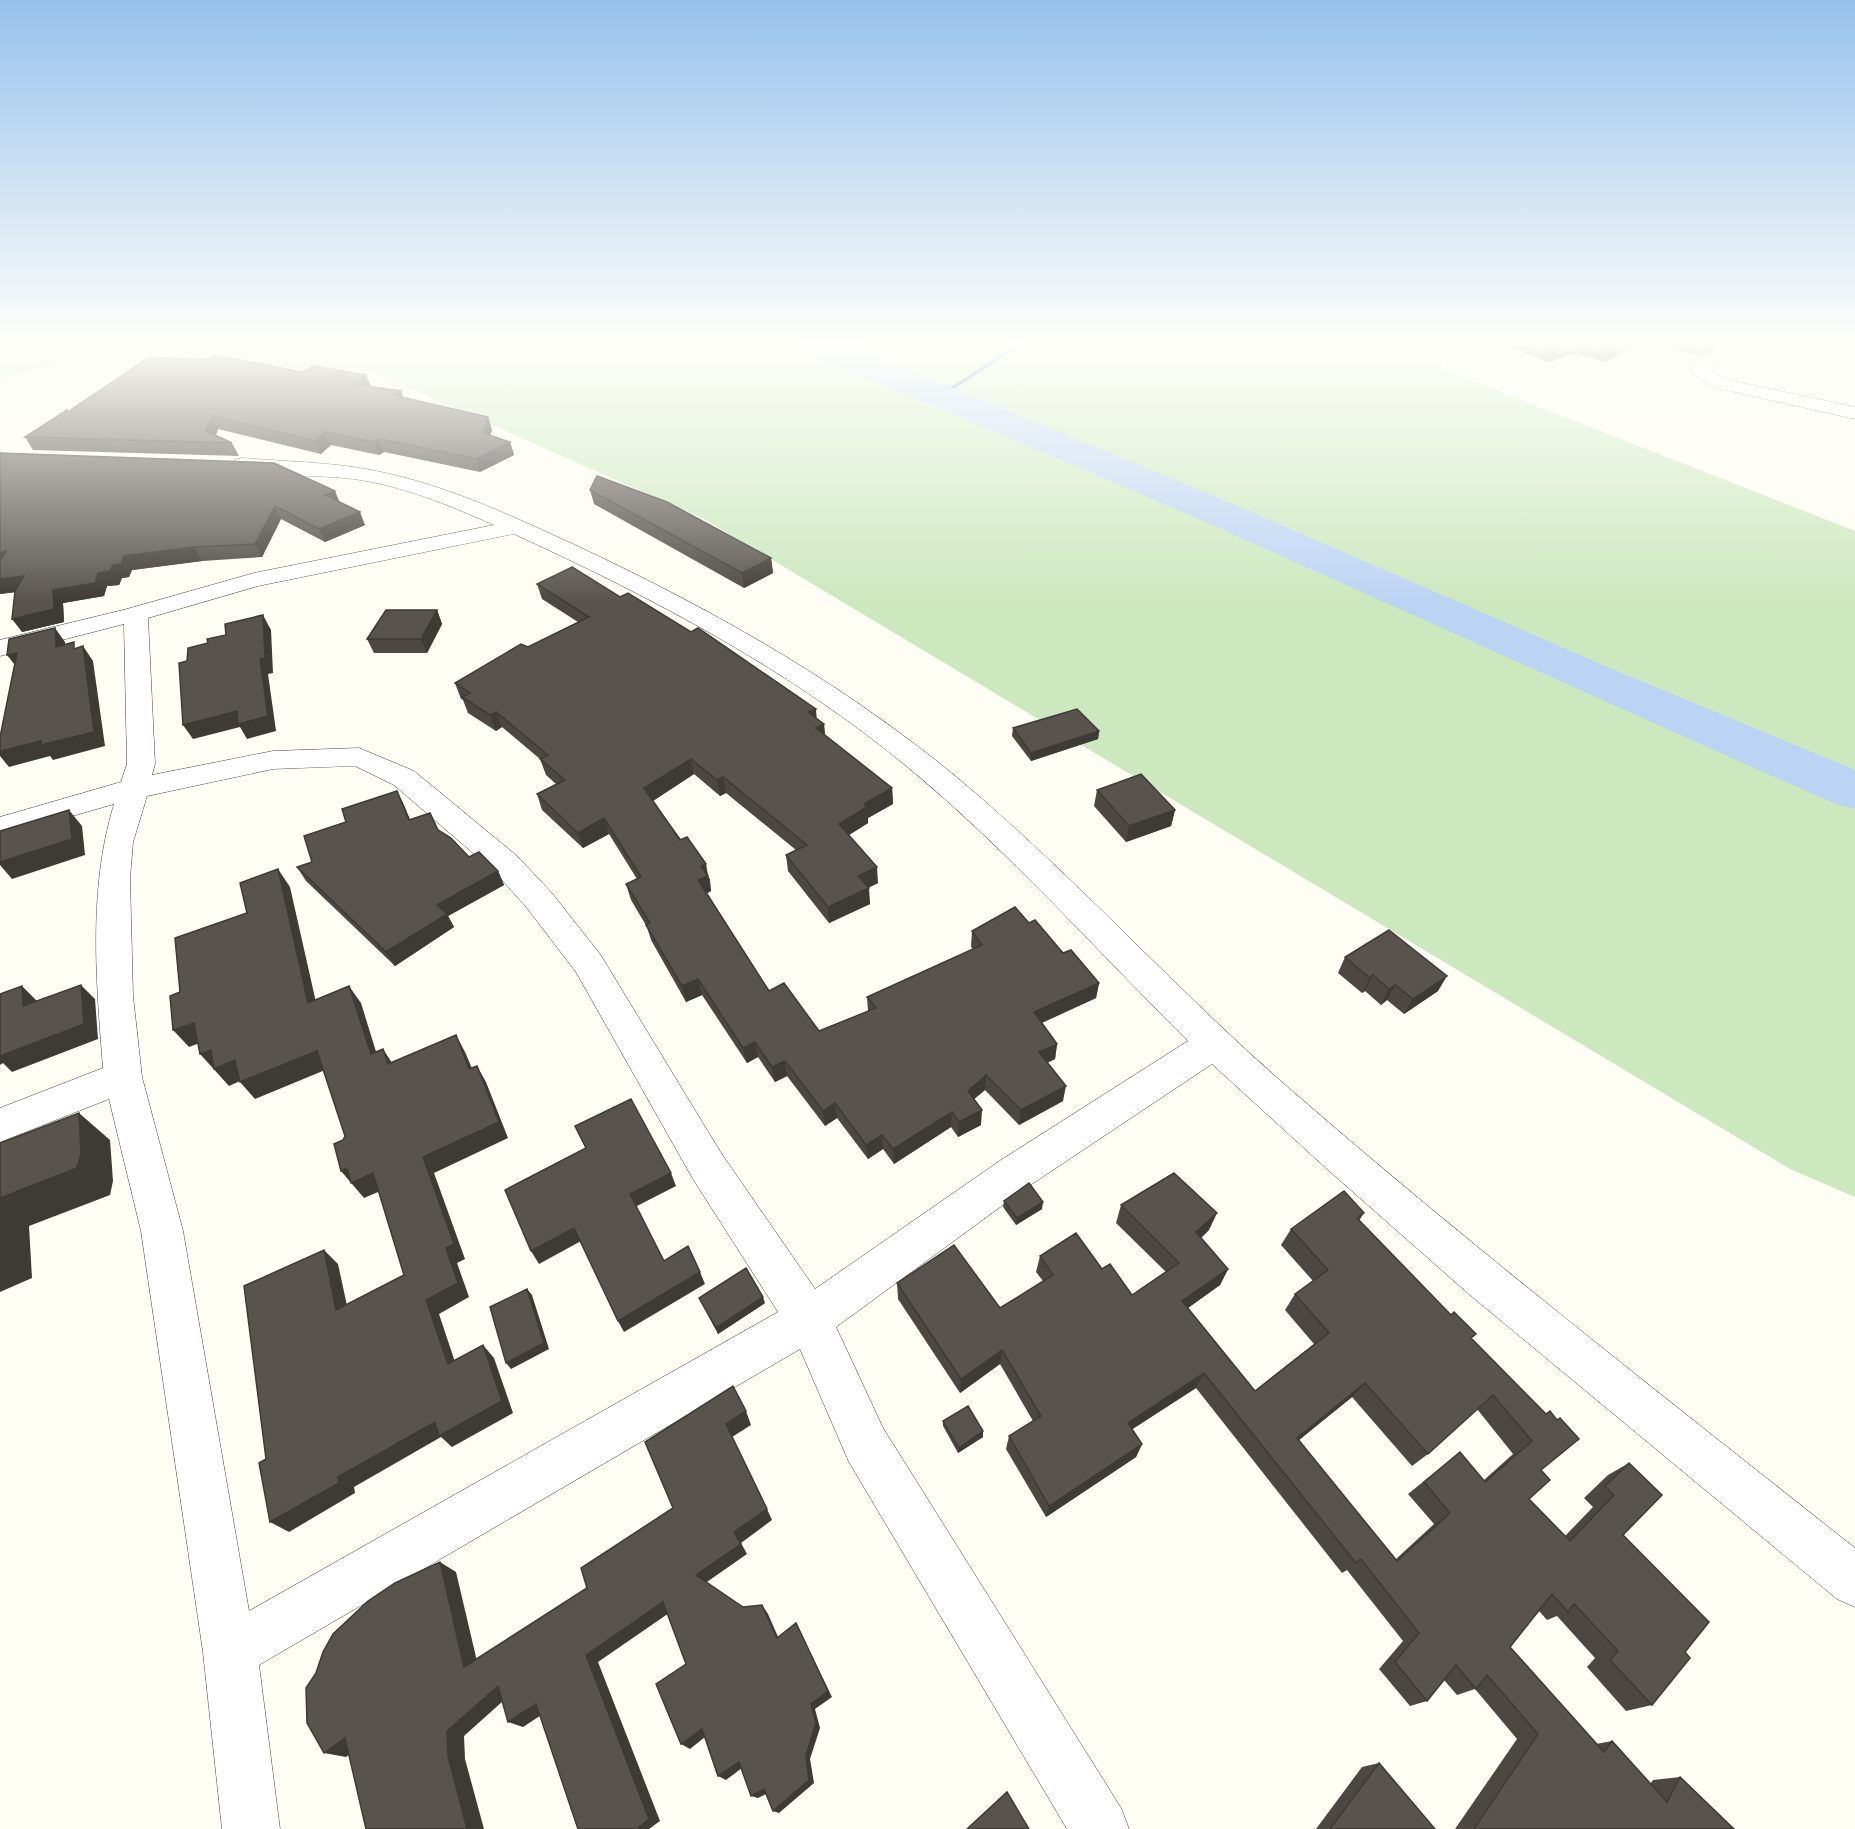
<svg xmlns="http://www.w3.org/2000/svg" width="1855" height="1829" viewBox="0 0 1855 1829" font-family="'PT Serif',serif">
	<rect width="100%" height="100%" fill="#fefef4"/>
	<!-- green -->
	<path fill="#cce8be" d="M0 346H1450L1440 368 1855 531V1197L1790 1169 704 519 371 371 70 360 0 379Z"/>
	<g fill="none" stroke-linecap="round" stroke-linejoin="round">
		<!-- stream -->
		<path fill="#457cc7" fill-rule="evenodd" d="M1014 346H1020L945 395 940 394Z"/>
		<!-- river -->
		<path fill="#bbd4f3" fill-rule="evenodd" d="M798 346H842L958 390 1221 499 1612 669 1855 770V809L1836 804C1491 653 1152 491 803 353Z"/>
		<defs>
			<path id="minor" d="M1722 346H1742L1710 367 1709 369 1724 379 1855 407V419L1712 387 1690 371 1696 360Z
				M242 458C291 462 342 462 390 474 455 489 516 518 575 545 720 613 859 692 980 797 1085 888 1179 992 1284 1084 1469 1245 1663 1396 1855 1548V1607L1837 1599 1470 1295 1327 1169 1212 1064 1029 1186 836 1327 883 1428 1121 1808 1129 1829H1067L849 1462 800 1349 259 1665 280 1829H222L203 1652 141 1231 109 1099 0 1142V1108L103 1068C96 981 88 889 114 804L0 837V817L121 782 127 764 124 624 0 656V640L127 609 254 573 494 525C449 505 403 486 354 479 315 474 273 478 235 468L232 464 235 460ZM514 534C654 598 792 671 910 769 1010 852 1096 950 1188 1041L1001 1160 815 1289 721 1153 600 954 551 892 517 856 414 771 359 748 273 751 152 775 155 764 148 618 258 586ZM355 766 394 785 495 872 527 908 576 972 693 1179 778 1312 249 1611 183 1231 142 1077 133 996 130 878 133 842 147 796 273 769Z"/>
		</defs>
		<!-- minor casing -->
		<use href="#minor" stroke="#434343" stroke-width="1"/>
		<!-- minor -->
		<use href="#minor" fill="#fff" fill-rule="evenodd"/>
	</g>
	<!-- wall -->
	<path fill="#4c4742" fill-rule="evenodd" d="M1511 346H1632L1606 362 1574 353 1549 362 1510 347Z
		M1665 346H1720L1699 356Z
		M302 372 366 375 371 387 401 391 403 398 488 417 492 430 490 435 510 442 514 455 480 472 384 452 379 455 331 445 321 454 218 429 216 435 232 443 239 456 33 450 25 437 67 410 69 412Z
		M0 453 340 502 365 525 325 542 281 519 262 557 202 561 132 570 129 577 122 578 119 585 107 586 104 596 63 603 64 622 22 632 15 592 0 594Z
		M590 490 771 558 773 573 744 588 594 504Z
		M537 584 817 719 824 724 825 735 892 788 893 804 868 818V823L849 835 878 883 868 888 870 904 829 923 788 871 786 855 796 850 726 793 720 796 694 774 653 801 710 879 711 891 707 893 769 991 819 1031 868 1011 867 997 973 949 971 947 972 931 1029 923 1099 983 1096 998 1042 1023 1057 1044 1055 1059 1047 1063 1063 1101 1019 1125 985 1090 974 1099 981 1125 958 1137 951 1127 894 1164 883 1149 868 1159 837 1118 825 1126 787 1076 775 1082 758 1057 747 1063 702 995 686 1002 651 940 647 927 631 900 626 884 637 879 609 834 583 848 542 810 537 794 556 784 546 775 540 759 502 727 496 731 468 713 463 700 461 699 455 683 578 622 542 599Z
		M437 610 442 624 427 653H374L367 639Z
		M1013 728 1099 731 1098 739 1031 761 1012 736Z
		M1097 790 1175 810 1171 826 1126 842 1094 806Z
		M397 791 410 820 438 831 469 857 498 871 504 885 448 916 454 927 395 966 306 881 297 867 312 862 346 822Z
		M1345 957 1438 991 1404 1014 1387 1000 1381 1005 1365 991 1362 993 1338 973Z
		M1004 1201 1042 1209 1016 1225 1003 1207Z
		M1121 1205 1209 1230 1201 1238 1228 1269 1220 1285 1188 1308 1255 1391 1314 1344 1285 1310 1295 1294 1313 1281 1281 1245 1291 1229 1364 1213 1359 1221 1471 1339 1546 1414 1541 1470 1529 1499 1565 1536 1593 1507 1584 1498 1608 1475 1629 1463 1623 1535 1685 1652 1652 1705 1626 1711 1587 1667 1595 1658 1557 1616 1547 1620 1539 1611 1510 1647 1596 1744 1612 1741 1650 1784 1653 1780 1680 1777 1734 1829H1455L1517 1739 1475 1689 1457 1695 1444 1680 1427 1701 1410 1706 1379 1669 1403 1641 1347 1570 1342 1573 1196 1388 1132 1429 1142 1444 1136 1457 1046 1517 1006 1449 1009 1436 1033 1421 1000 1364 960 1393 898 1299 897 1283 1000 1308 1043 1281 1036 1272 1040 1256 1102 1269 1132 1295 1166 1272 1116 1223ZM1352 1397 1412 1466 1428 1454 1477 1409 1513 1454 1484 1480 1460 1452 1408 1494 1434 1524 1396 1559 1298 1441Z
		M699 1298 765 1303 718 1334Z
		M943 1421 983 1431V1437L958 1453 943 1426Z
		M1379 1763 1435 1829H1316L1362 1767Z"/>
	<!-- shaded-wall -->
	<path fill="#3e3a36" d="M1574 346H1577L1574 353 1549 362 1553 353Z
		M1622 346H1632L1606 362 1610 353Z
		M1706 346H1720L1699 356 1703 347Z
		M366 375 371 387 352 384Z
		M401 391 405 403 393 395Z
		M212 416 218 429 213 442 206 431Z
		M488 417 492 430 487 446 483 433Z
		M325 432 331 445 321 454 315 441Z
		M379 439 384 452 379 455 374 442Z
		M510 442 514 455 480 472 476 459Z
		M335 491 340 503 325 495Z
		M275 506 281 519 262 557 255 544Z
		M360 512 365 525 325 542 319 529Z
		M194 547 202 561 132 570 129 577 122 578 119 585 107 586 104 596 63 603 64 622 22 632 12 619 53 590 98 573 113 565 124 556Z
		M6 551 0 570V553Z
		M771 558 773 573 744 588 742 573Z
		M24 576 34 590 0 594V579Z
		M437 610 442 624 427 653 421 639Z
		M263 615 271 630 273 673 268 674 276 731 247 739 240 727 193 739 183 725 237 711 260 659Z
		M55 628 65 642 66 661 56 647Z
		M83 646 93 661 105 746 53 760 50 756 9 767 0 756V751Z
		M17 653 18 669 7 655Z
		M816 709 817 724 808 712Z
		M496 712 502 727 496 731 490 715Z
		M824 724 825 740 816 728Z
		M1099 731 1098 739 1031 761V753Z
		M691 759 694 774 648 804 644 788Z
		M723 777 726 793 720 796 717 780Z
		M892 788 893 804 868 818V823L841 840 839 824 864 804Z
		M397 791 404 805 416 834 409 820Z
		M69 810 82 826 85 855 12 879 0 865V862Z
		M1175 810 1171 826 1126 842 1129 826Z
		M604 818 609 834 583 848 578 833Z
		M706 864 711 891 702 896 698 880 701 866Z
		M877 867 878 883 859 892 858 876Z
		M278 869 290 887 320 1020 308 1003Z
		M498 871 504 885 448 916 454 927 395 966 386 952 437 905Z
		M869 888 870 904 829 923 828 907Z
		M1373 975 1365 991 1362 993 1370 978Z
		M1447 976 1438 991 1404 1014 1413 999Z
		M698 979 702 995 686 1002 682 986Z
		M1099 983 1096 998 1032 1027 1034 1012Z
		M81 985 95 999 98 1039 12 1072 3 1063 0 1065V1049Z
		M1395 985 1387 1000 1381 1005 1389 989Z
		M22 986 37 1001 38 1020 23 1006Z
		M349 986 361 1003 382 1071 371 1054Z
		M194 1023 208 1040 189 1047 173 1030Z
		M456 1035 465 1052 479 1085 469 1069Z
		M755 1042 758 1057 747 1063 743 1048Z
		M1057 1044 1055 1059 1037 1067 1039 1052Z
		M383 1049 394 1066 388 1064Z
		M211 1050 235 1060 249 1077 229 1086 200 1054Z
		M317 1051 330 1068 255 1099 240 1082Z
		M785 1061 787 1076 775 1082 772 1067Z
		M477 1066 486 1082 508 1138 434 1173 465 1259 457 1263 469 1297 439 1314 460 1377 448 1364 426 1300 446 1248 423 1157Z
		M986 1075 985 1090 967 1105 968 1091Z
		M1066 1086 1063 1101 1019 1125 1021 1110Z
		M835 1103 837 1118 825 1126 823 1111Z
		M982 1110 981 1125 958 1137 959 1122Z
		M952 1112 951 1127 894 1164 893 1149Z
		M79 1113 110 1140 113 1181 110 1195 29 1226 32 1278 0 1292V1198Z
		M882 1135 883 1149 868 1159 866 1145Z
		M347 1168 373 1173 385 1189 364 1198 341 1171Z
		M671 1173 676 1186 635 1207 630 1194Z
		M1043 1202 1042 1209 1016 1225 1017 1218Z
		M1217 1213 1209 1230 1189 1249 1196 1232Z
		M574 1228 581 1241 539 1264 531 1251Z
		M324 1250 338 1264 351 1324 336 1310Z
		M1228 1269 1220 1285 1175 1317 1182 1301Z
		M700 1272 705 1284 624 1332 618 1321Z
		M527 1289 532 1295 549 1349 511 1369 506 1363Z
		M763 1297 765 1303 718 1334 716 1328Z
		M483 1345 494 1358 513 1413 452 1447 441 1437 354 1487 355 1493 289 1532 270 1522 338 1477Z
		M1002 1350 1000 1364 960 1393 961 1379Z
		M1204 1373 1196 1388 1122 1436 1128 1423Z
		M1365 1383 1352 1397 1285 1451 1297 1438Z
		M746 1411 751 1425 732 1437 726 1424Z
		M983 1431V1437L958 1453 959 1448Z
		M1142 1444 1136 1457 1046 1517 1049 1506Z
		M767 1509 772 1520 741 1543 747 1554 704 1584 696 1575 734 1532Z
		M440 1562 456 1572 480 1674 464 1667Z
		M663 1602 672 1611 598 1662 660 1821 649 1829H637L586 1655Z
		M762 1605 768 1614 782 1646 777 1638Z
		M796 1623 832 1697 815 1709 820 1728 810 1759 814 1783 779 1813 773 1811 806 1755 811 1704Z
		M498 1686 513 1692 464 1736 465 1759 484 1829H467L448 1756 447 1731Z
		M536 1704 549 1710 523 1727 508 1722Z
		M702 1729 710 1733 690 1749 681 1744Z
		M345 1738 366 1742 346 1757 324 1753Z
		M739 1762 746 1765 726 1780 718 1776Z
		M764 1789 770 1792 758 1798 751 1796Z"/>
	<!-- building -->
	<path fill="#58534d" stroke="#3e3a36" stroke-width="1.5" fill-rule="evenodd" d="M1533 346H1574L1553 353Z
		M1583 346H1622L1610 353Z
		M215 355 302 372 314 366 366 375 352 384 401 391 393 395 488 417 483 433 510 442 476 459 379 439 374 442 325 432 315 441 212 416 206 431 232 443 25 437 67 410 66 413 148 358 207 359Z
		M0 453 274 463 335 491 325 495 360 512 319 529 275 506 255 544 194 547 124 556 121 564 113 565 110 571 98 573 95 583 53 590 54 609 12 619 15 591 24 576 0 579V560L6 551 0 553Z
		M597 476 667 502 771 558 742 573 590 490Z
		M572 567 620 597 628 593 691 632 698 628 816 709 808 712 824 724 816 728 892 788 864 804 867 807 839 824 877 867 858 876 869 888 828 907 786 855 807 845 723 777 717 780 691 759 644 788 680 840 687 837 706 864 701 866 708 876 698 880 769 991 784 983 819 1031 876 1008 867 997 982 945 972 931 1015 907 1029 923 1035 920 1063 953 1071 950 1099 983 1034 1012 1057 1044 1039 1052 1066 1086 1021 1110 986 1075 968 1091 982 1110 959 1122 952 1112 893 1149 882 1135 866 1145 835 1103 823 1111 785 1061 772 1067 755 1042 743 1048 698 979 682 986 646 925 650 923 626 884 641 877 604 818 578 833 537 794 565 780 540 759 548 755 496 712 490 715 462 697 470 693 455 683 521 644 528 647 589 617 537 584Z
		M386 610H437L421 639H367Z
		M263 615 265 658 260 659 268 716 238 724 237 711 183 725 179 663 187 661 188 648 208 643 207 639 226 635 225 624Z
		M55 628 56 647 74 642V649L83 646 94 732 41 745V741L0 751V737L17 653 7 655 9 639Z
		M1077 709 1099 731 1031 753 1013 728Z
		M1141 774 1175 810 1129 826 1097 790Z
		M397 791 409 820 430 813 438 830 451 838 469 857 479 852 498 871 437 905 447 914 386 952 297 867 312 862 304 836 346 822 342 809Z
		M69 810 72 839 0 862V831Z
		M278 869 308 1003 349 986 371 1054 383 1049 388 1064 456 1035 469 1069 477 1066 499 1122 423 1157 454 1244 446 1248 458 1283 426 1300 448 1364 483 1345 502 1401 439 1436 435 1422 338 1477 339 1483 270 1522 259 1463 266 1459 244 1286 324 1250 336 1310 404 1275 373 1173 351 1183 347 1168 341 1171 334 1144 343 1140 345 1136 317 1051 240 1082 235 1060 214 1069 211 1050 200 1054 194 1023 173 1030 170 996 180 992 175 938 247 913 240 883Z
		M1389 930 1447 976 1413 999 1395 985 1389 989 1373 975 1370 978 1345 957Z
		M81 985 84 1024 0 1056V994L22 986 23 1006Z
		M631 1099 671 1173 630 1194 664 1261 688 1246 700 1272 618 1321 574 1228 531 1251 505 1190 586 1148 575 1126Z
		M79 1113 81 1154 77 1168 0 1198V1143Z
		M1174 1173 1217 1213 1196 1232 1228 1269 1182 1301 1255 1391 1329 1333 1295 1294 1328 1270 1291 1229 1344 1191 1364 1213 1357 1218 1451 1315 1454 1312 1476 1334 1471 1338 1546 1414 1550 1411 1557 1420 1560 1418 1579 1439 1541 1470 1550 1480 1529 1499 1570 1541 1614 1495 1605 1486 1629 1463 1662 1495 1623 1535 1709 1622 1685 1652 1690 1658 1652 1705 1610 1660 1618 1651 1574 1604 1568 1612 1552 1594 1510 1647 1604 1752 1612 1741 1667 1802 1680 1777 1734 1829H1474L1538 1734 1487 1675 1476 1689 1456 1665 1427 1701 1395 1662 1419 1633 1361 1559 1356 1563 1204 1373 1128 1423 1142 1444 1049 1506 1009 1436 1041 1416 1002 1350 961 1379 897 1283 954 1245 1000 1308 1053 1275 1040 1256 1076 1233 1102 1269 1110 1264 1132 1295 1179 1263 1121 1205ZM1365 1383 1428 1454 1493 1395 1532 1441 1485 1482 1460 1452 1424 1482 1450 1513 1397 1561 1297 1438Z
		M1029 1183 1043 1202 1017 1218 1004 1201Z
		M746 1268 763 1297 716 1328 699 1298Z
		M527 1289 544 1343 506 1363 490 1307Z
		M733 1386 746 1411 726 1424 767 1509 734 1532 741 1544 696 1575 743 1607 762 1605 777 1638 796 1623 828 1691 811 1704 816 1723 806 1755 809 1780 773 1811 764 1789 751 1796 739 1762 718 1776 702 1729 681 1744 656 1684 686 1664 663 1602 586 1655 649 1819 637 1829H578L536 1704 508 1722 498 1686 447 1731 448 1756 467 1829H366L345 1738 324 1753 307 1723 306 1688 316 1673 323 1652 333 1634 368 1601 395 1583 440 1562 464 1667 587 1588 581 1568 673 1508 645 1442Z
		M968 1406 983 1431 959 1448 943 1421Z
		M1379 1763 1435 1829H1330Z
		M1007 1792 1029 1829H967Z"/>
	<!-- sky -->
	<linearGradient id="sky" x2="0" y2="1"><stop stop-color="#96c1ec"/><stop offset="0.57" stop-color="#fffffa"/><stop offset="1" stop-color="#fffffa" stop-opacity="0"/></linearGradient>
	<rect width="1855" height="602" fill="url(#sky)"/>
</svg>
